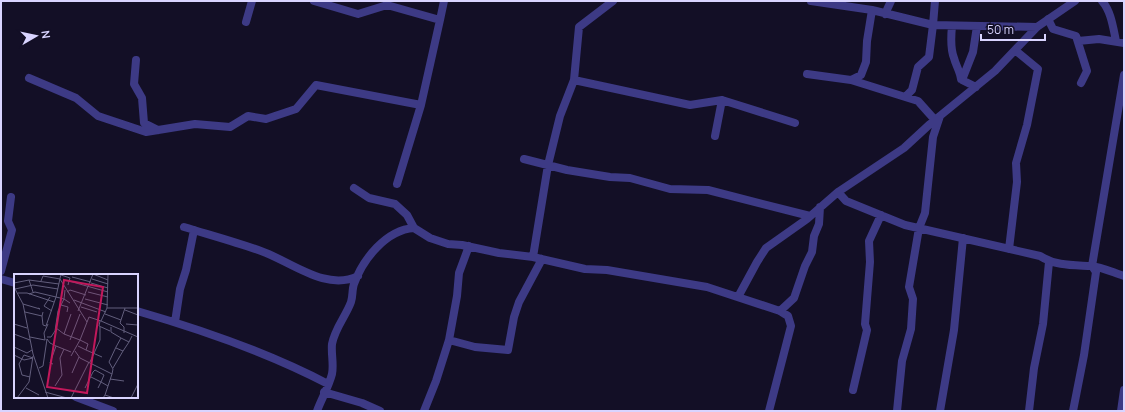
<svg xmlns="http://www.w3.org/2000/svg" width="1125" height="412" viewBox="0 0 1125 412" font-family="Manrope,sans-serif">
	<rect width="100%" height="100%" fill="#130f26"/>
	<g fill="none" stroke-linecap="round" stroke-linejoin="round">
		<!-- minor -->
		<path stroke="#3d3a85" stroke-width="8" d="M314 1 358 14 387 5 440 20 444 1
			M613 1 579 27 574 80 690 105 722 100 795 123
			M811 1 872 10 933 25 935 1
			M1102 1C1111 11 1113 27 1116 41
			M885 14 891 1
			M1048 19 1053 29 1076 36 1087 71 1081 83
			M246 22 252 1
			M952 26C951 36 950 48 954 58 956 66 960 71 961 79
			M1078 41 1099 39 1124 43
			M136 60 134 84 142 98 144 123 158 130
			M807 74 851 80 861 75 866 62 867 41 872 10
			M29 78 76 98 98 116 146 132 195 124 230 127 248 116 266 119 296 109 316 85 421 105
			M574 80 560 116 548 165 533 257 585 269 607 270 707 287 780 311 788 316 791 326 769 411
			M851 80 918 101 935 120
			M976 87 962 80 973 52 977 26
			M906 96 912 90 918 67 929 57 933 25 1037 27
			M715 136 722 100
			M524 159 567 170 610 177 630 178 670 189 708 190 810 216
			M397 184 421 105 440 20
			M354 188 369 198 395 204 407 215 414 228 430 238 448 244 462 245 499 253 533 257
			M838 192 846 201 905 225 1040 256C1056 266 1072 265 1091 266 1102 267 1114 273 1124 276
			M184 227C210 235 236 242 261 251 290 261 326 292 358 276
			M469 246 459 273 457 296 449 340 475 347 508 350 514 317 519 302 542 259
			M1009 249 1017 182 1016 163 1027 125 1038 69 1015 50
			M1 271 12 230 8 221 11 197
			M1 279 15 283
			M738 297 757 262 766 248 807 219 838 192 904 148 930 124 995 71 1037 27 1075 1
			M137 311C203 330 267 352 328 384
			M780 311 794 298 805 266 812 252 814 236 819 224 820 207
			M175 322 180 289 186 270 194 230
			M853 390 867 330 865 324 870 262 869 241 881 215
			M324 392 362 403 380 411
			M76 397 113 411
			M317 411C321 400 329 386 332 374 334 364 331 354 332 344 335 328 346 316 351 302 353 296 352 289 354 284 363 259 386 230 414 228
			M424 411 436 381 449 340
			M897 411 902 361 911 329 913 299 909 287 919 228 925 213 933 137 940 116
			M940 411 954 330 963 238
			M1029 411 1034 368 1043 324 1049 262
			M1073 411 1084 355 1096 272 1092 266 1124 75
			M1121 411 1124 390"/>
	</g>
	<!-- overview -->
	<g transform="translate(14 274)">
		<rect width="124" height="124" fill="#130f26"/>
		<path fill="none" stroke="#625e7d" stroke-width="1" d="M94 0 93 34H124M47 1 56 4 55 7M58 3 77 8M78 5 94 10M15 6 19 18M27 7 29 2 46 5 73 48M0 9 15 6 45 10M77 9 94 14M54 11 55 7 94 18M0 13 9 30 19 80 34 124M1 15 19 11 44 15M51 16 50 25 56 29M53 18 56 16 72 21M74 18 94 23M4 19H13L40 28M15 20 21 18 42 23 32 52 29 51 28 42M36 23 30 32 38 37M71 25 94 31M60 26 92 38M9 30 26 35 24 34M47 31 54 33 53 38M67 33 83 38M93 34 87 47 124 63M111 36 124 41M64 37 79 0 94 6M11 38 28 42 29 38M91 40 107 46M86 47 85 52 96 57M0 50 13 54M112 50 124 51M97 53V58L107 64M42 54 50 60 57 40M110 59V53L106 49 111 34M0 60 16 66M50 60 66 66 75 43 87 47M16 63 31 66 30 59 34 50M33 63H37L41 57 44 37 50 25 42 23 47 0M33 65 36 69 42 72 36 89 39 90M56 66 66 40M42 72 57 78M64 72 72 76 74 70 66 66M0 73 13 79 18 76M102 74 109 77 115 68M72 76 88 83M61 77 66 84 98 100 91 121M0 81 10 86 19 84M57 82 66 66M76 88 86 66V53M25 94 29 92 33 65M99 94 109 77M58 99 65 83M98 100 99 95 95 88 102 73 107 64 115 68 118 62M16 103 8 101 5 90 10 81 19 84M96 105 110 107M41 112 48 101 46 84 50 75M12 114 25 121M71 114 79 98 81 96 90 101 87 108 77 103M84 114 87 108 94 112M31 118 53 124M3 124 15 108 19 82M57 124 75 88M89 124 91 121 100 124M117 124 124 110"/>
		<path fill="#c2185b" fill-opacity="0.15" stroke="#c2185b" stroke-width="2" d="M50 6 89 13 73 119 33 113Z"/>
		<rect width="124" height="124" fill="none" stroke="#d9d4ff" stroke-width="2"/>
	</g>
	<!-- border -->
	<rect width="1125" height="412" fill="none" stroke="#d9d4ff" stroke-width="4"/>
	<!-- north arrow -->
	<g transform="translate(36 36) rotate(81)" stroke="#130f26" stroke-width="3" paint-order="stroke">
	<path d="M0-3L7 15L0 10L-7 15Z" fill="#d9d4ff"/>
	<text y="-6" font-size="11" font-weight="bold" text-anchor="middle" fill="#d9d4ff">N</text>
	</g>
	<!-- scale -->
	<path d="M981 34v6h64v-6" fill="none" stroke="#d9d4ff" stroke-width="2"/>
	<text x="987" y="34" font-size="12" fill="#d9d4ff" stroke="#130f26" stroke-width="3" paint-order="stroke">50 m</text>
</svg>
